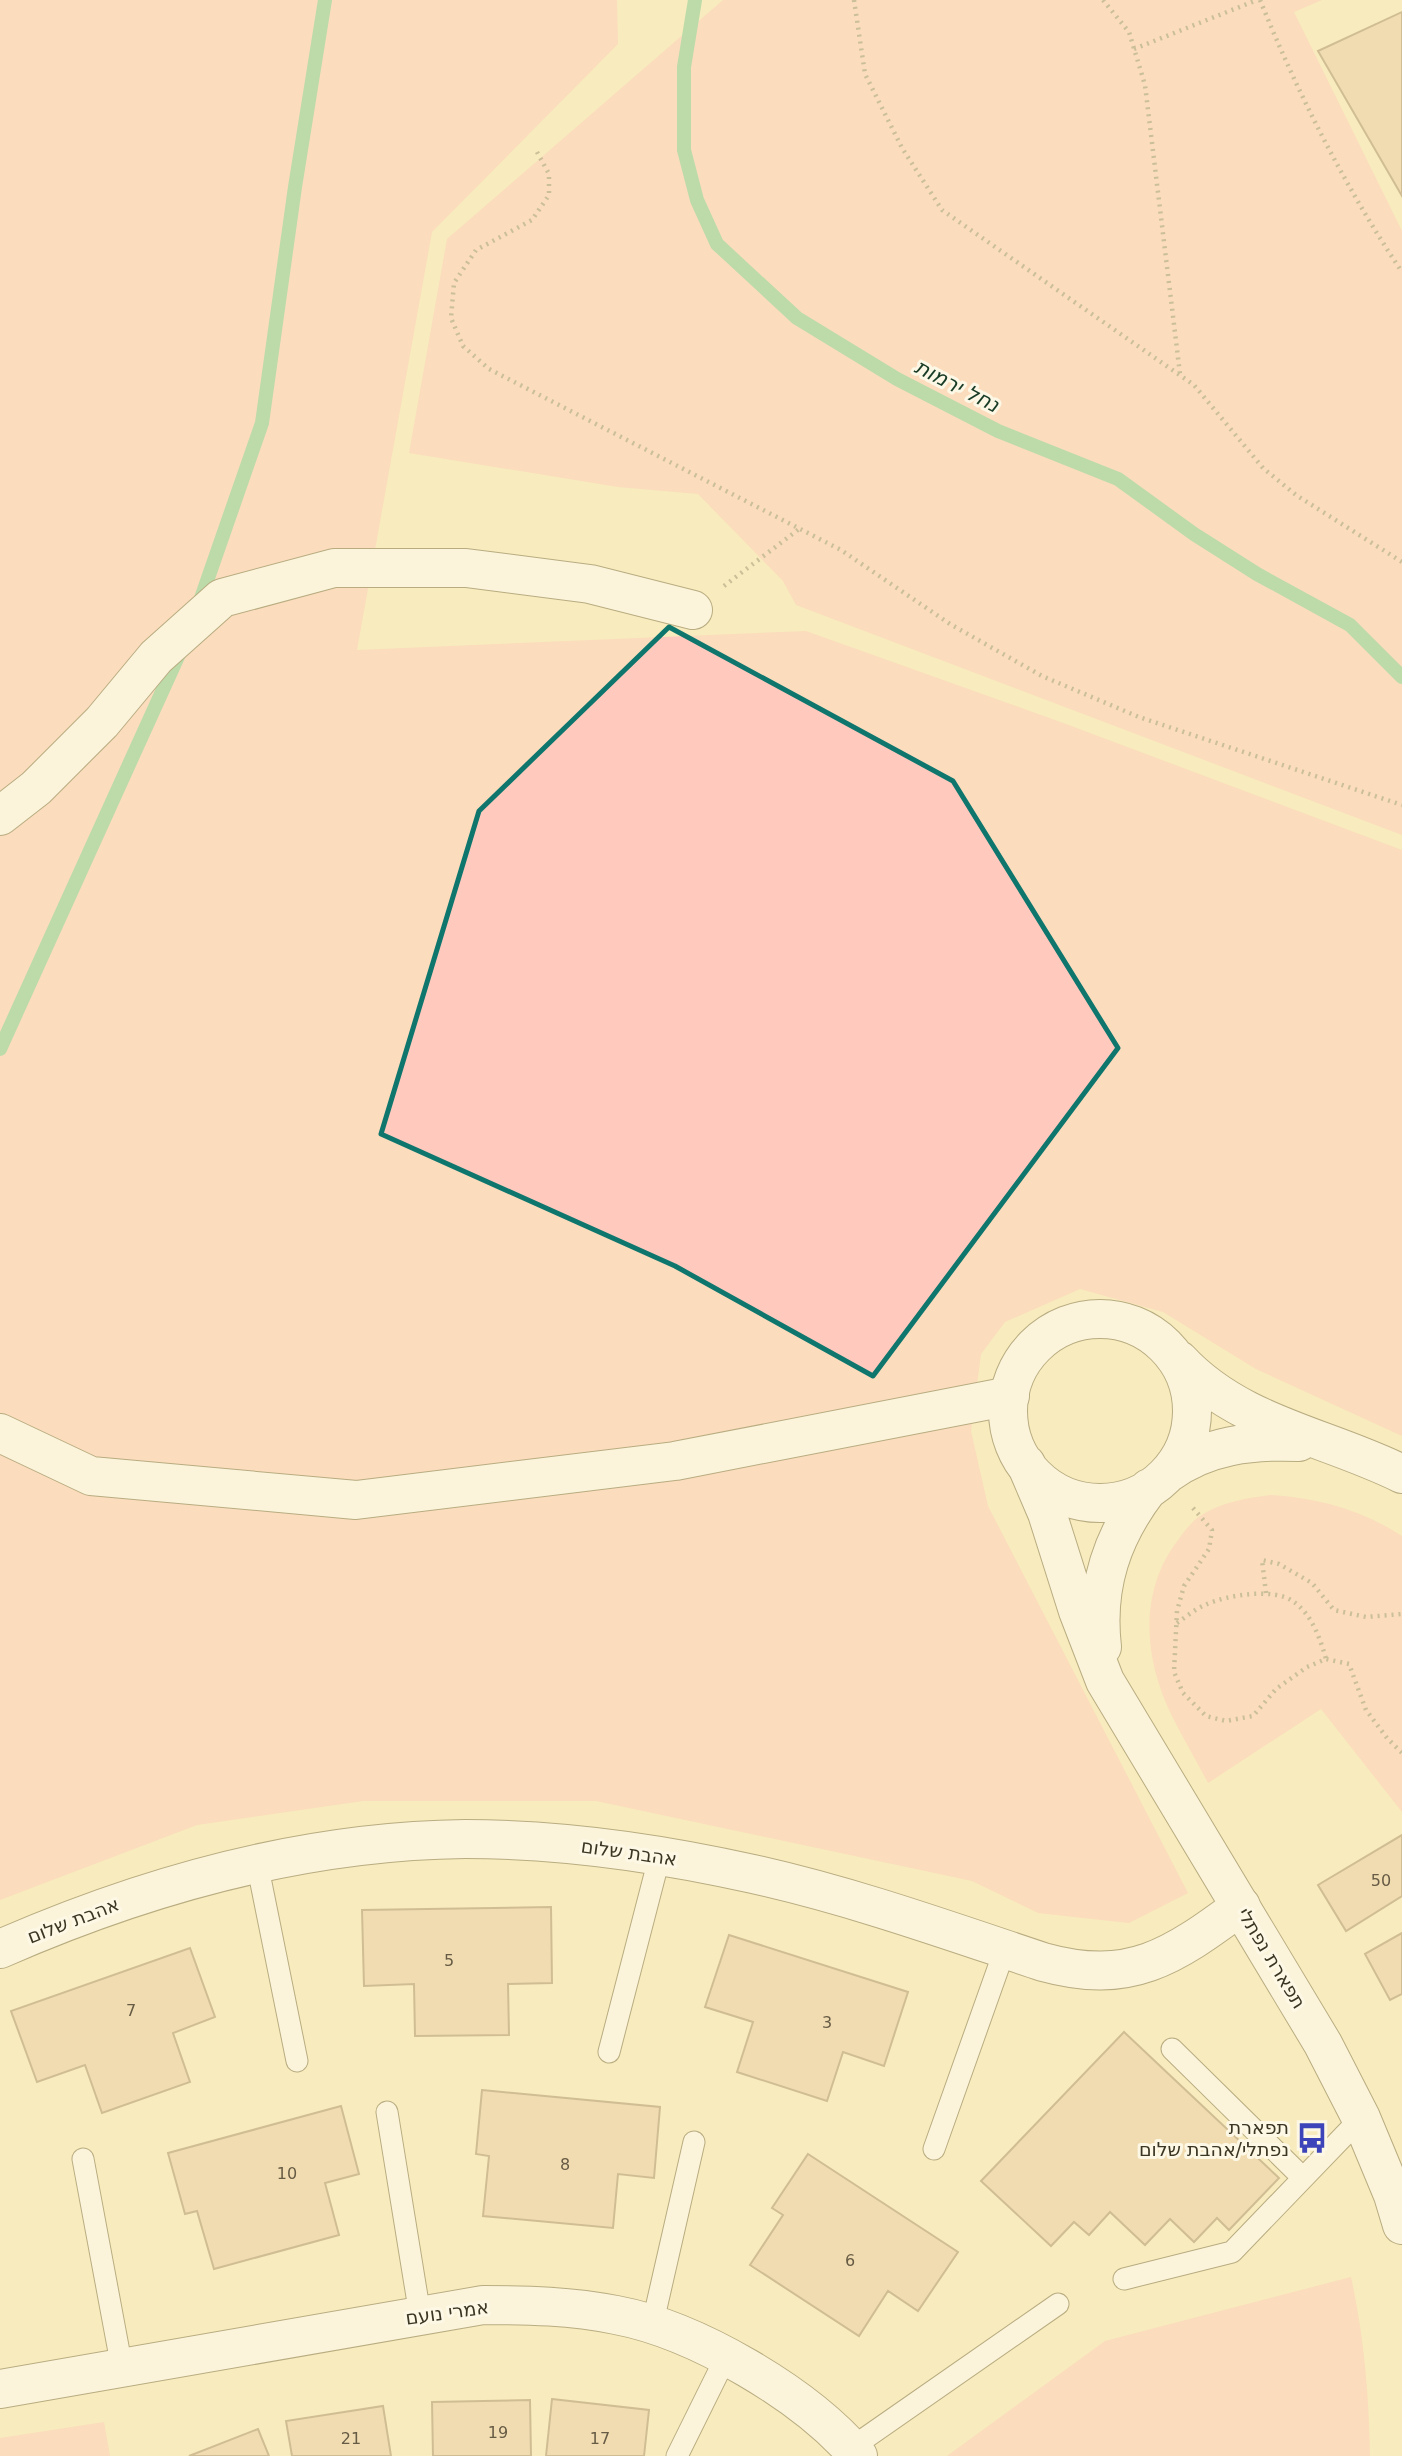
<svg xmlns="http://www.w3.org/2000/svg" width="1402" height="2456" viewBox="0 0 1402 2456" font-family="'DejaVu Sans','Noto Sans Hebrew',sans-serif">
	<rect width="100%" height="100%" fill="#f8ebbd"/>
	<!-- green -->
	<path fill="#ffcabd" d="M0 0H617L618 44 432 232 357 650 806 631 1066 724 1402 850V1436L1256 1369 1163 1312 1080 1289 1005 1322 981 1354 971 1431 988 1506 1188 1893 1129 1923 1038 1913 972 1881 596 1801H363L197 1825 0 1900Z
		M723 0H1322L1294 12 1402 231V835L796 605 783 581 698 494 618 487 409 453 447 239Z
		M1271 1495C1319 1498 1362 1510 1402 1536V1812L1321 1709 1208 1783C1194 1755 1169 1716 1160 1687 1143 1637 1145 1583 1178 1540 1184 1532 1191 1522 1200 1516 1221 1502 1247 1498 1271 1495Z
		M1351 2277C1364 2336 1369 2395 1370 2456H947L1105 2341Z
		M104 2422 110 2456H0V2438Z"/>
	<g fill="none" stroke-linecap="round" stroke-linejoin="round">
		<!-- stream -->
		<path stroke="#73c791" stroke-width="14" d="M695 0 684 67V150L697 200 717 244 797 318 897 379 998 431 1118 479 1194 534 1257 574 1350 625 1402 677
			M199 604 262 423 295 187 325 0
			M0 1049 180 652"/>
	</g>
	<!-- building -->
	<path fill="#e8cba4" stroke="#a18661" stroke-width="2" d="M1402 12V196L1318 51Z
		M1402 1835V1896L1346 1931 1318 1885Z
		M551 1907 552 1983 508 1984 509 2035 415 2036 414 1984 364 1986 362 1910Z
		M1402 1933V1994L1390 2000 1365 1954Z
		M729 1935 908 1992 884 2066 843 2052 827 2101 737 2072 753 2022 705 2007Z
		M190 1948 215 2017 173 2033 190 2082 102 2113 85 2065 37 2082 11 2011Z
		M1124 2032 1279 2178 1229 2230 1217 2218 1194 2242 1170 2219 1145 2245 1110 2212 1089 2235 1074 2222 1051 2246 981 2181Z
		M482 2090 660 2107 654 2178 618 2174 613 2228 483 2216 489 2156 476 2154Z
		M341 2106 359 2174 325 2183 339 2235 214 2269 197 2211 185 2214 168 2153Z
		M808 2154 958 2252 918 2311 888 2291 859 2336 750 2265 783 2215 772 2208Z
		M552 2399 649 2410 644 2456H546Z
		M530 2400 531 2456H433L432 2402Z
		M383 2406 391 2456H292L286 2421Z
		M258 2429 269 2456H189Z"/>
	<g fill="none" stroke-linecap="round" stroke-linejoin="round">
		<defs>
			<path id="service" d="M257 1863 297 2061
				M1172 2049 1303 2178
				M609 2052 660 1855
				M387 2112 420 2315
				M934 2149 1005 1949
				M83 2159 122 2368
				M1124 2279 1232 2252 1361 2118
				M652 2326 694 2142
				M851 2448 1058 2304
				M677 2456 726 2357"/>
			<path id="minor" d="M0 816 36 788 102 722 156 657 222 598 334 568H466L590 584 693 610
				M0 1433 91 1476 356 1500 675 1461 1010 1396
				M0 1949C146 1885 304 1841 465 1839 562 1839 659 1853 753 1874 852 1896 947 1930 1043 1962 1130 1986 1172 1957 1241 1906
				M0 2389 483 2305C528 2305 571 2306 616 2315 696 2330 805 2394 858 2456"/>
			<path id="tertiary" d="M1008 1411a92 92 0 1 1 184 0a92 92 0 1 1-184 0Z
				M1179 1360C1239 1425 1326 1436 1402 1474
				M1026 1464 1047 1513 1078 1611 1105 1681 1323 2044 1361 2118 1393 2195 1402 2225
				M1167 1474C1206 1445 1252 1440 1299 1442
				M1102 1647C1095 1586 1112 1536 1149 1488"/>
		</defs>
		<!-- service casing -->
		<use href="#service" stroke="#6b6037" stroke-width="23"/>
		<!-- minor casing -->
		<use href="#minor" stroke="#6b6037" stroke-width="40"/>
		<!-- tertiary casing -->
		<use href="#tertiary" stroke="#6b6037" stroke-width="40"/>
		<!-- path -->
		<path stroke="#938a6b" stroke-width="4.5" stroke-dasharray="2 5" stroke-linecap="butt" d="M854 0 865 74 902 148 942 210 1194 385 1263 468 1296 495 1402 562
			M1103 0 1129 32 1145 85 1180 374
			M1260 0C1298 94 1345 187 1402 272
			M1134 49 1257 0
			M537 152 549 174V195L532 220 476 250 454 283 451 318 463 346 489 369 841 550 950 624 1042 676 1139 717 1402 805
			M724 586 799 529
			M1193 1508 1212 1530 1209 1549 1184 1586 1177 1611 1174 1672 1183 1693 1206 1716 1226 1721 1253 1716 1276 1689 1307 1667 1326 1659 1349 1664 1366 1710 1387 1738 1402 1753
			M1266 1593 1262 1560 1279 1564 1312 1583 1334 1610 1366 1617 1402 1614
			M1177 1623C1186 1617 1195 1609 1205 1605 1226 1595 1275 1587 1294 1602 1312 1615 1320 1638 1326 1659"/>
		<!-- service -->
		<use href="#service" stroke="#fff" stroke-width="21"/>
		<!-- minor -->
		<use href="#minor" stroke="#fff" stroke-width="38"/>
		<!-- tertiary -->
		<use href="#tertiary" stroke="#fff" stroke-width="38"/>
	</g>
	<!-- marked area -->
	<path d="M0 0H1402V2456H0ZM669 627 953 781 1118 1048 873 1376 675 1266 381 1134 479 811Z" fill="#f8ebbd" fill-opacity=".55" fill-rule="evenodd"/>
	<path fill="none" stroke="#0f766e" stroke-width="5" stroke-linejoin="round" d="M669 627 953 781 1118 1048 873 1376 675 1266 381 1134 479 811Z"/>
	<!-- icons -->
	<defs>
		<symbol id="bus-bare" viewBox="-9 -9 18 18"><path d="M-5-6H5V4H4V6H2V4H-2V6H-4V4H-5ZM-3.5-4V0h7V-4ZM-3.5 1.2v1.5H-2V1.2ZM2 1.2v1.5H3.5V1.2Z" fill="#3d43b8" stroke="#fdf8e6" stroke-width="2.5" paint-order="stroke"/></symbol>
	</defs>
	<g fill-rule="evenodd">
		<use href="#bus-bare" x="1290" y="2116" width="44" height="44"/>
	</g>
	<g text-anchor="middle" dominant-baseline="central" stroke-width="6" stroke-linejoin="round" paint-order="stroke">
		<!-- number labels -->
		<g font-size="16" fill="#665b44">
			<text x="1381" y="1880">50</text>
			<text x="449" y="1960">5</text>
			<text x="131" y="2010">7</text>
			<text x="827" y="2022">3</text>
			<text x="565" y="2164">8</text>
			<text x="287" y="2173">10</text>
			<text x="850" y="2260">6</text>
			<text x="498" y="2432">19</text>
			<text x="351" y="2438">21</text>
			<text x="600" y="2438">17</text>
		</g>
		<!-- street labels -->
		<g font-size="19" fill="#3b3624" stroke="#fdf8e6">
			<text transform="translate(629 1852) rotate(8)">אהבת שלום</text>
			<text transform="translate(73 1920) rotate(-21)">אהבת שלום</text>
			<text transform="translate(1272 1958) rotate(59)">תפארת נפתלי</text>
			<text transform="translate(447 2312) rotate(-8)">אמרי נועם</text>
		</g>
		<!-- poi labels -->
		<g font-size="19" fill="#3b3624" stroke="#fdf8e6" text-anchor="end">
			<text x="1289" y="2127">תפארת<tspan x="1289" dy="22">נפתלי/אהבת שלום</tspan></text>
		</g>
		<!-- water labels -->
		<g font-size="21" font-style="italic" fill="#183c26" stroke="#fdf8e6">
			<text transform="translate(957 386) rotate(27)">נחל ירמות</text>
		</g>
	</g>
</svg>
